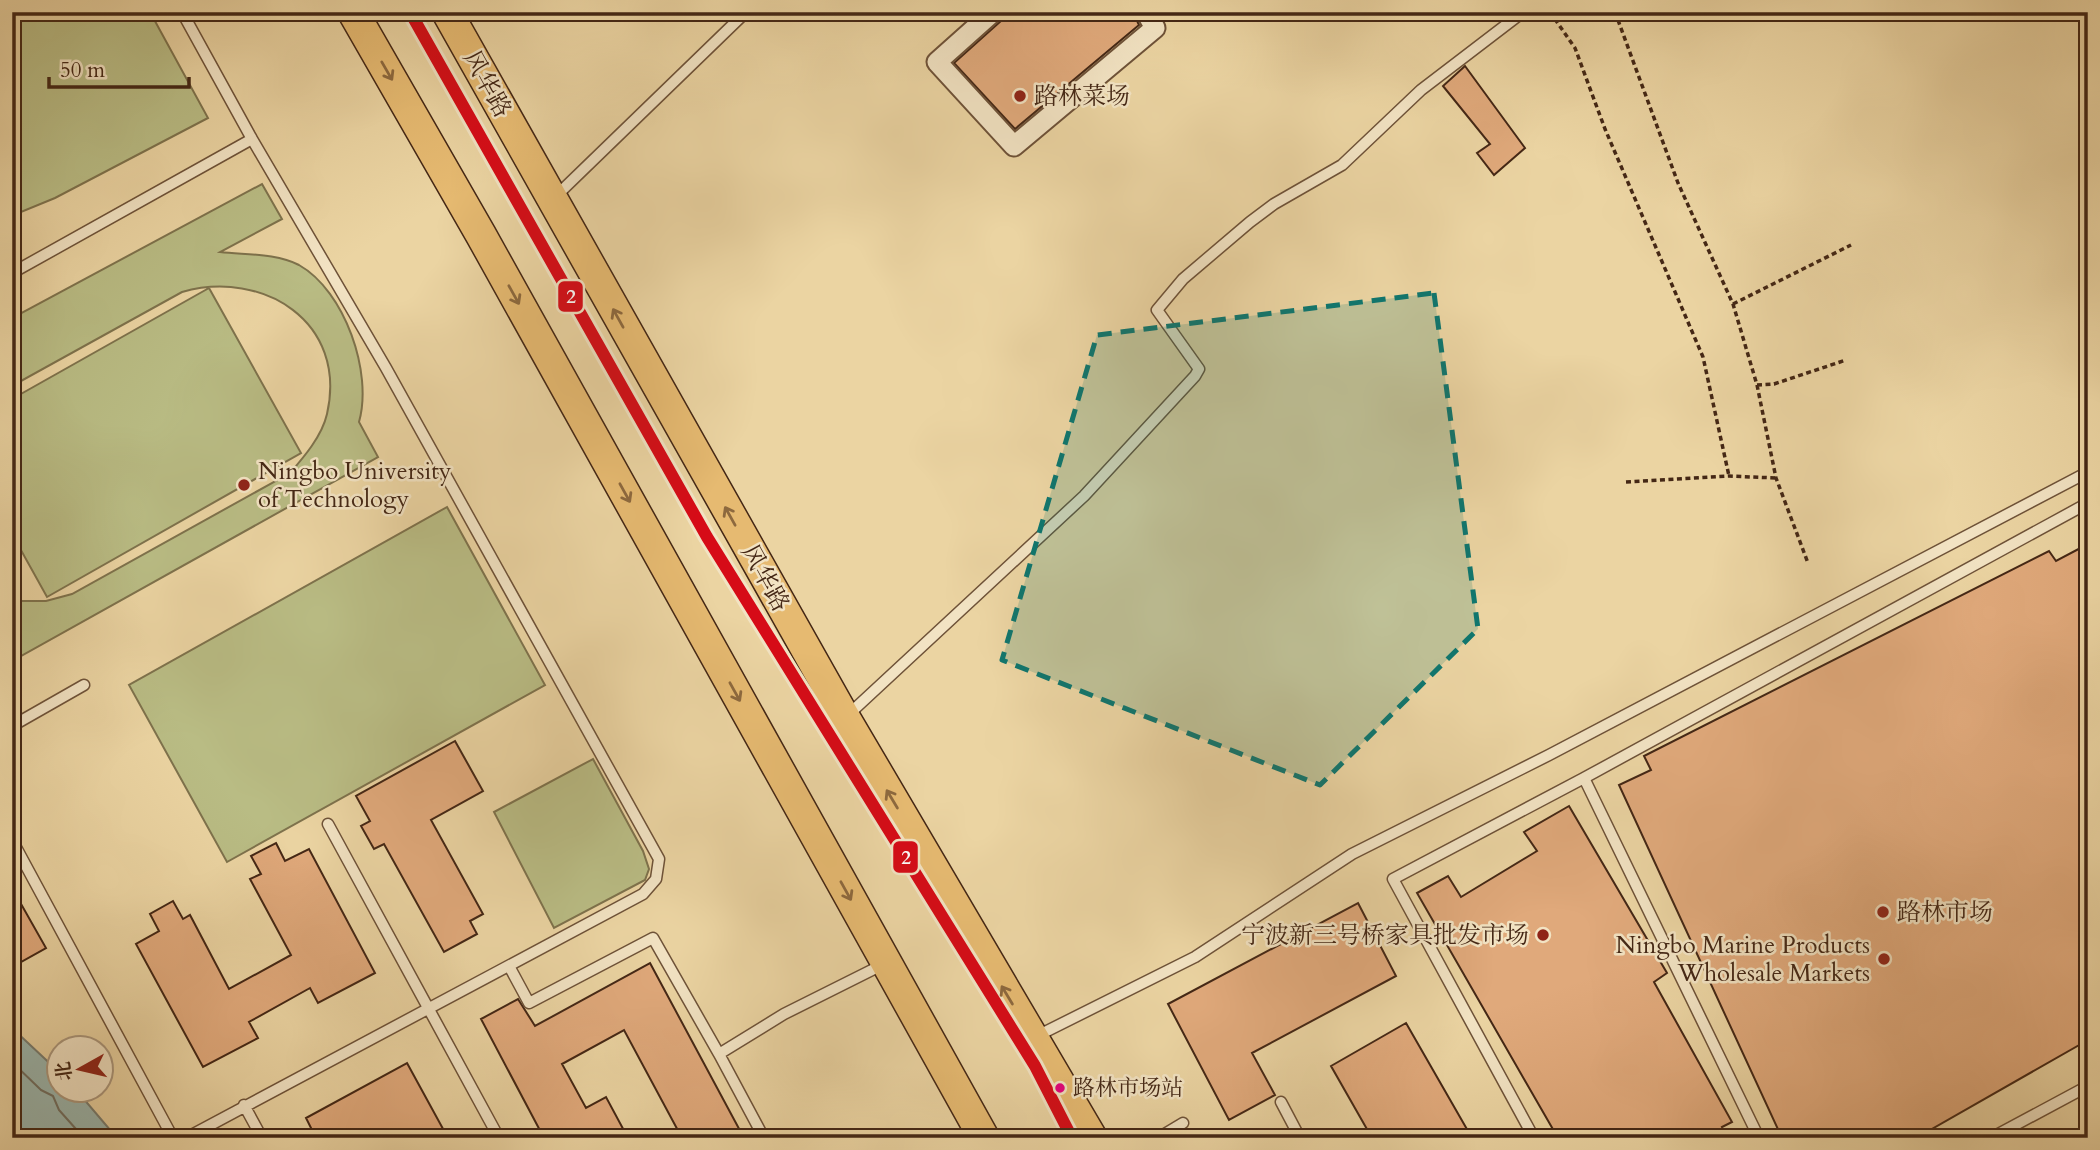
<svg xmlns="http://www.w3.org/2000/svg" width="2100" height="1150" viewBox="0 0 2100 1150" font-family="Cardo,'Noto Serif SC',serif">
	<rect width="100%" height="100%" fill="#ebd4a2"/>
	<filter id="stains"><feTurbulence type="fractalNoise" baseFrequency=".00286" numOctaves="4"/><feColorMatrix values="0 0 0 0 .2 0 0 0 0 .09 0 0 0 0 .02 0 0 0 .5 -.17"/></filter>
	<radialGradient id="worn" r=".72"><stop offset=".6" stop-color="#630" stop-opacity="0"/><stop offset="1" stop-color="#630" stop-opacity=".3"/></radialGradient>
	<!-- green -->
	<path fill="#b9bc84" stroke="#7e724c" stroke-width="2" d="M12 12H150L208 118 55 198 21 212 12 195Z
		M262 184 282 219 220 252C246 255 276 253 299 265 345 291 373 373 359 422L378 457 12 661V601H46L72 594 290 473C304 457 322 436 327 414 348 322 263 269 182 292L12 386V318Z
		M209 288 301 453 47 597 12 534V399Z
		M447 507 545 685 227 862 129 685Z
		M593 759 643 851 649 869 645 880 554 928 494 812Z"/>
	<!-- water -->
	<path fill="#9bb7af" stroke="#787d71" stroke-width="2" d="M12 1028 59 1072 60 1090 77 1091 117 1138H16L12 1132Z"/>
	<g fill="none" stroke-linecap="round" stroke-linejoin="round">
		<!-- shore -->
		<path stroke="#706f62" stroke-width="2" d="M12 1062 41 1090 53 1096 59 1110 84 1138"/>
	</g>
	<!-- building -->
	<path fill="#e0a97b" stroke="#442715" stroke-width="2" d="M1005 12H1133L1139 25 1015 129 954 63 1001 21Z
		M1465 66 1525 148 1494 175 1477 153 1490 144 1443 86Z
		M2088 544V1040L1916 1138H1782L1619 785 1651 770 1644 756 2049 551 2056 561Z
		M455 741 483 791 431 820 483 914 470 921 477 934 444 952 384 844 374 849 361 826 370 821 356 796Z
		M1569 806 1667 973 1654 982 1732 1122 1722 1127 1728 1138H1558L1417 893 1448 876 1461 897 1537 851 1524 832Z
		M276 843 285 861 309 849 375 973 318 1003 310 988 249 1022 258 1038 203 1067 136 944 159 931 150 914 173 901 183 919 190 915 229 989 291 955 250 879 261 874 251 856Z
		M12 888 46 948 12 967Z
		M1358 903 1396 976 1252 1053 1275 1095 1229 1120 1168 1004Z
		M650 963 744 1138H682L624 1030 562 1064 586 1108 606 1097 628 1138H544L481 1019 518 999 535 1026Z
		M1406 1023 1472 1138H1372L1331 1066Z
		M407 1063 448 1138H316L306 1118Z"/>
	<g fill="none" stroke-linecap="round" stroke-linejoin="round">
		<defs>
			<path id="service" d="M182 12 252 139 386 368 659 859 656 879 643 894 186 1138
				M2086 12 2088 16
				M555 197 746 12
				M12 273 252 139
				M848 715 1084 496 1195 376 1199 369 1157 310 1183 279 1250 222 1274 204 1342 165 1421 90 1523 12
				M12 726 84 685
				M1584 778 2088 503
				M328 824 499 1138
				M12 840 173 1138
				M509 966 529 1003 653 938 719 1054 784 1014 882 965
				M1037 1036 1195 957 1352 854 1549 755 2088 472
				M719 1054 764 1138
				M1281 1102 1300 1138
				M244 1105 262 1138
				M1158 1138 1183 1123
				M1534 1138 1393 879 1584 778 1759 1138
				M1991 1138 2088 1086"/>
			<path id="minor" d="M993 12 937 62 1014 146 1155 28 1146 12"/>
			<path id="primary" d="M353 12 481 235 984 1138
				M447 12 845 718 1092 1138"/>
		</defs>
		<!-- service casing -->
		<use href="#service" stroke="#6e5238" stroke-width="13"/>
		<!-- minor casing -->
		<use href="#minor" stroke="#6e5238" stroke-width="23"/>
		<!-- primary casing -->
		<use href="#primary" stroke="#442715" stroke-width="33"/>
		<!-- path -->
		<path stroke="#442715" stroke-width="3.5" stroke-dasharray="5 3.5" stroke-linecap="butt" d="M1550 12 1575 48 1605 129 1703 357 1729 476
			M1615 12 1678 183 1733 304 1757 385 1776 478 1808 563
			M1733 304 1851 245
			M1757 385 1774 384 1846 360
			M1626 482 1729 476 1776 478"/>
		<!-- service -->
		<use href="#service" stroke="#f2e3c3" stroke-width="10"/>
		<!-- minor -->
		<use href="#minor" stroke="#f2e3c3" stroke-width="19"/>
		<!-- primary -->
		<use href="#primary" stroke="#e6ba71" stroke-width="30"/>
		<defs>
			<path id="metro-1" d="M410 12 707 537 1035 1066 1072 1138"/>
		</defs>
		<!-- metro-1 casing -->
		<use href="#metro-1" stroke="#f2e3c3" stroke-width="18"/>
		<!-- metro-1 -->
		<use href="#metro-1" stroke="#d60b17" stroke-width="12"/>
	</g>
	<!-- one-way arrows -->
	<defs><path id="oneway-shaft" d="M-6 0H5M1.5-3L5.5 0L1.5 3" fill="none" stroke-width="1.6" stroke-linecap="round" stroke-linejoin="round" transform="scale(1.75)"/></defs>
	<g stroke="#8d693e">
		<use href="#oneway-shaft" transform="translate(387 71) rotate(60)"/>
		<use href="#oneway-shaft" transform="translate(514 295) rotate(61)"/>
		<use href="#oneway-shaft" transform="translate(618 318) rotate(-119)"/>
		<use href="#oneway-shaft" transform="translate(625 493) rotate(61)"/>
		<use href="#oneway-shaft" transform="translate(730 516) rotate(-119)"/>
		<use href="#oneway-shaft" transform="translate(735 692) rotate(61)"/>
		<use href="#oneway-shaft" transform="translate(892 799) rotate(-121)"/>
		<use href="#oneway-shaft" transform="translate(846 891) rotate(61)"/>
		<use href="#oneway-shaft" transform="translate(1007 995) rotate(-121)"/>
	</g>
	<!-- marked area -->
	<path fill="#0f766e" fill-opacity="0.2" stroke="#0f766e" stroke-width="5" stroke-dasharray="14 9" stroke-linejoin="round" d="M1434 293 1478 629 1320 785 1002 660 1097 335Z"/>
	<!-- markers -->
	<g fill="#8f2418" stroke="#f2e3c3" stroke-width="2.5">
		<circle cx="1020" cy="96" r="7"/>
		<circle cx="244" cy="485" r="7"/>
		<circle cx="1883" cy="912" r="7"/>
		<circle cx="1543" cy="935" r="7"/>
		<circle cx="1884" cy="959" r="7"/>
	</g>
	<circle fill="#e5007d" stroke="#f2e3c3" stroke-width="2.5" cx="1060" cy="1088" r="6"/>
	<g text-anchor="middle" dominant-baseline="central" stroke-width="5" stroke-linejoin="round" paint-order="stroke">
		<!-- bus labels -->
		<g font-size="22" fill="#442715" stroke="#f2e3c3" text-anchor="start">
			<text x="1073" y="1088">路林市场站</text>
		</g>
		<!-- street labels -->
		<g font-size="24" fill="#442715" stroke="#f2e3c3">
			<text transform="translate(487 84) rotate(61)">风华路</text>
			<text transform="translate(765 578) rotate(61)">风华路</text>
		</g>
		<!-- poi labels -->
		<g font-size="24" fill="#442715" stroke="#f2e3c3" text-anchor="start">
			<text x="1034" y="96">路林菜场</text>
			<text x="258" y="471">Ningbo University<tspan x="258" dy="28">of Technology</tspan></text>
			<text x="1897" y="912">路林市场</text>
			<text x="1529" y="935" text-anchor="end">宁波新三号桥家具批发市场</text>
			<text x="1870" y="945" text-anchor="end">Ningbo Marine Products<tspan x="1870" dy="28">Wholesale Markets</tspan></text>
		</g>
	</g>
	<g stroke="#f2e3c3" stroke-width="2.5">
		<rect x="557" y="280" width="27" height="33" rx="7" fill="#d60b17"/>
		<rect x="892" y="840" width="27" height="34" rx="7" fill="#d60b17"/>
	</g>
	<g font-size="19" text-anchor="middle" font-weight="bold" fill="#fff">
		<text x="571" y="303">2</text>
		<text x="906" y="864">2</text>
	</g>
	<!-- margin -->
	<rect width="2100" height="1150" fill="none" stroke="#ebd4a2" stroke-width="42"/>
	<rect x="14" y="14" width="2072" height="1122" fill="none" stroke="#442715" stroke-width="3.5"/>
	<rect x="21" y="21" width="2058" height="1108" fill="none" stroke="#442715" stroke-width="2"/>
	<!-- north arrow -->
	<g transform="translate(80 1069) rotate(262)"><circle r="33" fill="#f2e3c3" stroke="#ac987d" stroke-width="2"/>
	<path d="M0-5L12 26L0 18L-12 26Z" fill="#8f2418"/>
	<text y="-10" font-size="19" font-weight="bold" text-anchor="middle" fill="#442715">北</text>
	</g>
	<!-- scale -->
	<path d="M49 77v10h140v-10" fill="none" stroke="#442715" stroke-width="3.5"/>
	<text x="60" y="77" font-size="21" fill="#442715" stroke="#f2e3c3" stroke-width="5" paint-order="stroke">50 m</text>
	<rect width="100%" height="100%" filter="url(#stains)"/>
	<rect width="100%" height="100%" fill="url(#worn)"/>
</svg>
